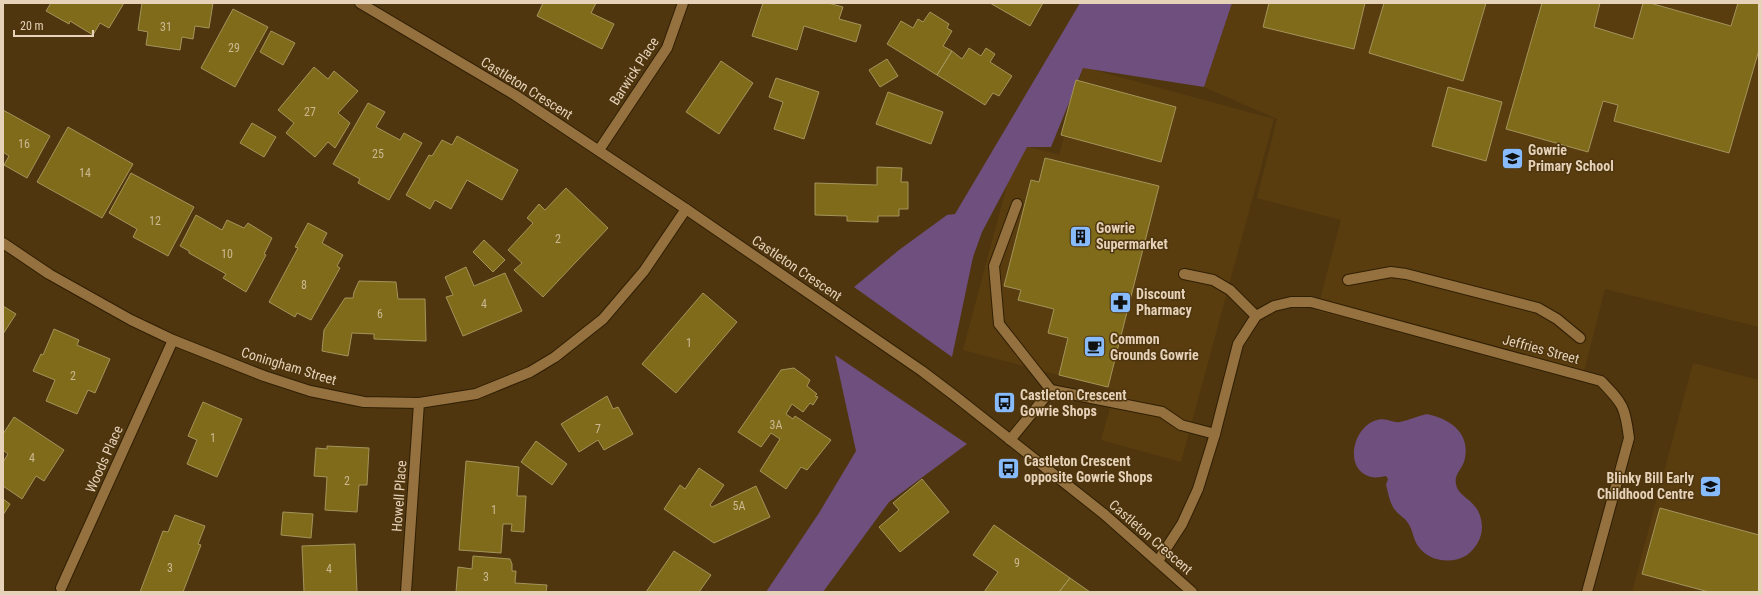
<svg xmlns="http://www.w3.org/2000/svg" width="1762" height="595" viewBox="0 0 1762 595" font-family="'Roboto Condensed',sans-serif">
	<rect width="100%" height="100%" fill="#4f360f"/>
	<!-- built -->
	<path fill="#5a3d0f" d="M1232 3H1759V327L1605 289 1582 379 1317 311 1341 220 1257 198 1277 119 1204 87Z
		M1083 67 1274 119 1181 462 1101 440 1115 390 963 350 1018 144 1059 155Z
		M1693 363 1759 380V592H1632Z"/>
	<!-- green -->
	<path fill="#6f4f7e" d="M1080 3H1232L1204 87 1083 68 1051 147H1027L982 232 973 257 952 357 854 287 899 250 947 215 955 214Z
		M835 355 967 444 889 502 823 592H766L819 513 856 451Z
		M1427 414C1451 419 1472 434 1464 462 1461 470 1454 475 1456 484 1458 499 1481 499 1482 527 1482 538 1476 548 1467 555 1451 565 1428 561 1418 546 1413 539 1413 530 1408 523 1405 518 1399 515 1395 510 1390 504 1388 492 1386 485L1388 479 1386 476C1381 477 1376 478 1371 477 1344 470 1352 430 1374 421 1386 416 1393 424 1400 422 1409 420 1418 416 1427 414Z"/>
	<!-- building -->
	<path fill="#7f6b1a" stroke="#a4945a" d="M51 3H124L109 28 100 23 93 35 70 21 69 24 46 11Z
		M142 3H213L209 28 195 26 193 39 182 37 180 50 146 45 148 32 138 30Z
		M543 3H596L591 13 614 24 602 49 537 16Z
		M763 3H828L843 7 839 19 861 25 856 42 804 26 797 50 752 36Z
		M990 3H1043L1030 26Z
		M1269 3H1365L1354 49 1263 27Z
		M1384 3H1486L1463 81 1369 53Z
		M1542 3H1600L1594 27 1633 39 1643 3H1650L1731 26 1738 3H1759V50L1729 153 1614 121 1618 105 1603 101 1588 152 1506 129Z
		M233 9 268 27 235 87 201 68Z
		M930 12 949 24 947 28 952 31 943 46 952 51 937 75 887 44 901 21 913 28 918 19 923 22Z
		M271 31 295 43 283 65 260 52Z
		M969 48 981 56 986 48 995 54 990 62 1012 76 999 96 993 93 985 105 937 75 952 51 962 59Z
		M887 59 898 76 880 87 869 70Z
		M721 61 753 83 719 134 686 112Z
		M314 67 328 79 334 71 358 91 338 113 350 123 335 148 328 142 315 157 286 133 294 123 278 110Z
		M776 78 819 92 804 139 774 129 783 102 769 97Z
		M1076 80 1176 107 1161 162 1061 135Z
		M1448 87 1502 102 1486 161 1432 146Z
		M888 92 943 112 931 144 876 124Z
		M368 103 385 112 376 127 400 140 404 133 422 143 389 200 358 183 360 179 333 164Z
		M3 110 50 136 27 178 4 165 9 156 3 152Z
		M252 123 276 137 264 157 240 143Z
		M68 127 133 164 102 218 37 182Z
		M457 136 518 170 502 200 467 180 451 209 435 200 430 209 406 195 429 155 432 156 442 140 452 145Z
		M1045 158 1159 186 1108 387 1059 375 1068 338 1048 333 1054 309 1018 300 1021 290 1004 286 1031 180 1039 182Z
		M877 167 902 168 901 182H908V209H899V216H878V222L847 221V216L815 215V183L877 185Z
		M131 173 194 207 168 256 133 237 137 229 109 213Z
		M566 188 608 228 543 297 514 270 522 263 508 250 533 223 527 218 539 204 545 210Z
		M196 215 222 230 227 220 244 228 248 223 272 238 264 254 266 255 246 292 223 278 226 274 189 253V251L180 246Z
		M308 223 327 233 322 243 343 255 337 266 340 268 311 320 297 313 295 317 269 302 298 248 295 247Z
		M484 240 505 260 493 272 473 252Z
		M466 267 474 286 505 273 522 311 463 336 446 297 453 295 445 277Z
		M359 281 396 282 398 299H425L426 341 374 339V334L352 333 348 356 322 351 324 330 345 298H353L354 292Z
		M703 293 737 322 676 393 642 364Z
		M3 306 16 314 3 334Z
		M54 329 79 340 77 345 110 359 95 393 88 390 77 414 46 401 55 380 33 371 41 354 43 355Z
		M794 368 810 380 807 386 817 394 815 396 818 397 813 405 810 403 803 412 792 404 786 414 793 419 795 416 831 440 807 470 801 467 786 489 760 471 780 439 771 433 761 447 738 432 781 370Z
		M607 396 613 409 618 407 633 434 604 450 598 440 579 452 561 424Z
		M203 402 242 419 217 477 187 464 197 440 188 436Z
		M14 417 64 450 44 481 36 476 22 499 3 486V462L8 454 3 450V434Z
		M536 441 567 464 552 485 521 462Z
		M327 446 369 448 367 485H359L357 512 325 510 327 477 314 476 316 448 327 449Z
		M466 461 519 467 517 496H526L524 532 511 531 512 524H503L501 553 459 550Z
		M699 468 724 485 710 505 712 507 756 486 770 517 714 543 664 509 680 485 685 489Z
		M922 479 949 512 900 552 879 527 899 510 893 503Z
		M3 499 10 504 3 515Z
		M1660 508 1759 535V592H1709L1642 574Z
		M283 512 313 514 311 538 281 535Z
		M175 515 205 526 198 544 201 545 183 592H140L163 531 168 532Z
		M994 525 1070 578 1059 592H984L998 572 973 555Z
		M355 544 357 592H304L302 546Z
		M674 551 711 575 699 592H646Z
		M473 556 510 559 512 564V571H516L515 583 547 585 546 592H456L458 567 472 569Z
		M1070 578 1090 592H1059Z"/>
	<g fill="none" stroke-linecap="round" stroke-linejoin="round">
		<defs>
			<path id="service" d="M1017 204 994 266 999 324 1051 390
				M1184 274 1213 280 1230 290 1256 316
				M1348 280 1391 272 1406 274 1538 308 1557 319 1580 338
				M1010 440 1051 390 1162 412 1181 425 1215 434"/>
			<path id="minor" d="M599 150 667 48 683 3
				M3 243 49 274 131 320 173 340 264 376 310 391 364 402 419 403 476 394 530 372 555 357 603 319 644 271 686 209
				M1158 561 1182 524 1198 489 1215 434 1238 344 1256 316 1274 306 1291 302H1311L1601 381C1623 404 1625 406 1629 438L1587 592
				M61 588 173 340
				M406 592 419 403"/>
			<path id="tertiary" d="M360 3 515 95 686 209 922 371 955 396 1104 514 1192 592"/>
		</defs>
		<!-- service casing -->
		<use href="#service" stroke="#301f04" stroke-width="12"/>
		<!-- minor casing -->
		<use href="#minor" stroke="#301f04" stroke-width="12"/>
		<!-- tertiary casing -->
		<use href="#tertiary" stroke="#301f04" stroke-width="12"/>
		<!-- service -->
		<use href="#service" stroke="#94713f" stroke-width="10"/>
		<!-- minor -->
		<use href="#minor" stroke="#94713f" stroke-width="10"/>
		<!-- tertiary -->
		<use href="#tertiary" stroke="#94713f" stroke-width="10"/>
	</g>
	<!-- icons -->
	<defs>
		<symbol id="school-square" viewBox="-11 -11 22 22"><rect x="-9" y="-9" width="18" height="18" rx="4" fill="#87bbfb" stroke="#4f360f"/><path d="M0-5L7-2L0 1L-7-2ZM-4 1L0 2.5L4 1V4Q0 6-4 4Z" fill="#111"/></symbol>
		<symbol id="building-square" viewBox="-11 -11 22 22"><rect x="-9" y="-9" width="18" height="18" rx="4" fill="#87bbfb" stroke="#4f360f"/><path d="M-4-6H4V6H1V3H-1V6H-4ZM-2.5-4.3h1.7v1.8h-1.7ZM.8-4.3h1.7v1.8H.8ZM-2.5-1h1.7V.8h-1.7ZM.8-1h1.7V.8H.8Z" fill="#111"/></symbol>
		<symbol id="pharmacy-square" viewBox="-11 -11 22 22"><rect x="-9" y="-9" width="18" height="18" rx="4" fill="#87bbfb" stroke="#4f360f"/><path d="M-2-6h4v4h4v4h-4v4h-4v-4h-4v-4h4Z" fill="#111"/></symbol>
		<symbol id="cafe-square" viewBox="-11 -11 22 22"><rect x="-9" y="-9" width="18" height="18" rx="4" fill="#87bbfb" stroke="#4f360f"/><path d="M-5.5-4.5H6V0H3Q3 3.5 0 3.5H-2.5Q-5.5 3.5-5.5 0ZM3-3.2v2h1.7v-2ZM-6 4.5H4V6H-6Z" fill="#111"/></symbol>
		<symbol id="bus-square" viewBox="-11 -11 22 22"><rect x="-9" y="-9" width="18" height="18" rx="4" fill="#87bbfb" stroke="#4f360f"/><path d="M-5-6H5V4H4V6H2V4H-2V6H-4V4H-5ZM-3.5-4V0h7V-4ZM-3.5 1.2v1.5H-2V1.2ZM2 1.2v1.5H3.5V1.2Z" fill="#111"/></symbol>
	</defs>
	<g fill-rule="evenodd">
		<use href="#school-square" x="1500" y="146" width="25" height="25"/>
		<use href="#building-square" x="1068" y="224" width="25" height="25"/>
		<use href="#pharmacy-square" x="1108" y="290" width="25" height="25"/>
		<use href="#cafe-square" x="1082" y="334" width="25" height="25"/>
		<use href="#bus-square" x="992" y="390" width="25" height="25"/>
		<use href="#bus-square" x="996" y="456" width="25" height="25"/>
		<use href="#school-square" x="1698" y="474" width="25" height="25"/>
	</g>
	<g text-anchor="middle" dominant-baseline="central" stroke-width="3" stroke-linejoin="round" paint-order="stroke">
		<!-- number labels -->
		<g font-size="12" fill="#ccb891">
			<text x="166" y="27">31</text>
			<text x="234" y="48">29</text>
			<text x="310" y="112">27</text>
			<text x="24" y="144">16</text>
			<text x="378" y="154">25</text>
			<text x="85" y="173">14</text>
			<text x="155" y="221">12</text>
			<text x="558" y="239">2</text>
			<text x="227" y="254">10</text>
			<text x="304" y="285">8</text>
			<text x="484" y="304">4</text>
			<text x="380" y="314">6</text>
			<text x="689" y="343">1</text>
			<text x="73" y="376">2</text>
			<text x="776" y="425">3A</text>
			<text x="598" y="429">7</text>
			<text x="213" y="438">1</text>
			<text x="32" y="458">4</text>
			<text x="347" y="481">2</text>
			<text x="739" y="506">5A</text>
			<text x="494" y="510">1</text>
			<text x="1017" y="563">9</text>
			<text x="170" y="568">3</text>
			<text x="329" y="569">4</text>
			<text x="486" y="577">3</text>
		</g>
		<!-- street labels -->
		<g font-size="14" fill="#e5d2b9" stroke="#4f360f">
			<text transform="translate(634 71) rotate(-57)">Barwick Place</text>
			<text transform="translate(527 88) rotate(32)">Castleton Crescent</text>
			<text transform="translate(797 268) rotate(34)">Castleton Crescent</text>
			<text transform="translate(1541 349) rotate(15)">Jeffries Street</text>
			<text transform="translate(289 366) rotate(17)">Coningham Street</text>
			<text transform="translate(104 459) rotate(-66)">Woods Place</text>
			<text transform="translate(399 496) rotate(-86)">Howell Place</text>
			<text transform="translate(1151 537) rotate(41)">Castleton Crescent</text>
		</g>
		<!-- poi labels -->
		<g font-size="14" font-weight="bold" fill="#e5d2b9" stroke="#4f360f" text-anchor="start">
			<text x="1528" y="150">Gowrie<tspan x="1528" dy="16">Primary School</tspan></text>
			<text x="1096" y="228">Gowrie<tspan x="1096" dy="16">Supermarket</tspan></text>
			<text x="1136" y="294">Discount<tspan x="1136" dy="16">Pharmacy</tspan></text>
			<text x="1110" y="339">Common<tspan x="1110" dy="16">Grounds Gowrie</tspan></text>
			<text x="1020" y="395">Castleton Crescent<tspan x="1020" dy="16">Gowrie Shops</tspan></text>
			<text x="1024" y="461">Castleton Crescent<tspan x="1024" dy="16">opposite Gowrie Shops</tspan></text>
			<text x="1694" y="478" text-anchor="end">Blinky Bill Early<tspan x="1694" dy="16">Childhood Centre</tspan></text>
		</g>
	</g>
	<!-- border -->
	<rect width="1762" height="595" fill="none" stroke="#e5d2b9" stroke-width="8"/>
	<!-- scale -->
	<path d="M14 30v6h79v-6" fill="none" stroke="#e5d2b9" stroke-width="2"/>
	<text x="20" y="30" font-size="12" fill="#e5d2b9" stroke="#4f360f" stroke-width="3" paint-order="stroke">20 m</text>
</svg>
